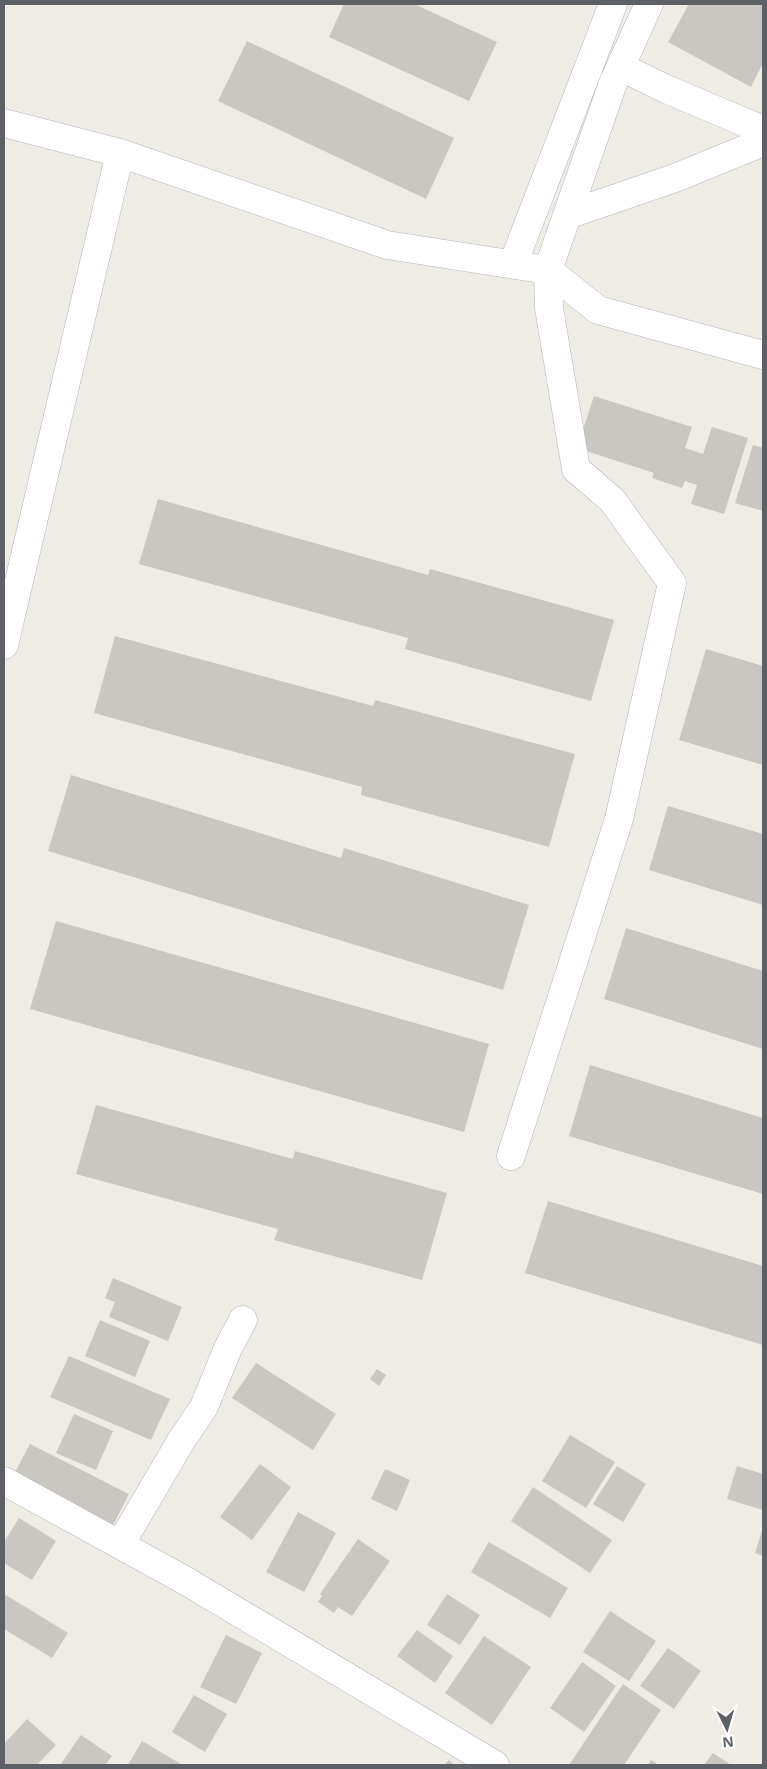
<svg xmlns="http://www.w3.org/2000/svg" width="767" height="1769" viewBox="0 0 767 1769" font-family="'Noto Sans',sans-serif">
	<rect width="100%" height="100%" fill="#eeece5"/>
	<!-- building -->
	<path fill="#cac7c2" d="M344 4H414L497 42 469 101 329 37Z
		M689 4H763V63L751 87 668 42Z
		M247 41 454 138 426 199 218 101Z
		M594 396 692 427 685 448 703 454 712 427 748 438 724 514 691 504 697 485 685 481 682 488 652 478 654 473 577 448Z
		M753 445 763 448V511L735 503Z
		M158 499 428 575 430 569 614 620 591 701 405 649 408 638 139 564Z
		M115 636 373 706 375 700 575 754 549 847 361 795 362 787 94 713Z
		M706 649 763 666V765L679 740Z
		M71 775 341 858 344 848 529 905 503 990 48 851Z
		M668 806 763 834V905L649 870Z
		M56 921 489 1044 464 1132 30 1009Z
		M626 928 763 971V1049L604 999Z
		M590 1065 763 1118V1194L569 1136Z
		M96 1105 293 1159 295 1151 447 1193 422 1280 274 1240 278 1229 76 1174Z
		M548 1201 763 1266V1345L525 1273Z
		M113 1278 182 1307 168 1341 109 1317 115 1302 105 1298Z
		M100 1320 150 1341 135 1377 85 1356Z
		M69 1356 170 1399 151 1440 50 1397Z
		M256 1363 336 1414 313 1450 232 1398Z
		M377 1369 386 1375 379 1386 370 1379Z
		M74 1414 113 1431 96 1470 56 1453Z
		M570 1435 615 1462 586 1508 542 1481Z
		M30 1444 129 1494 112 1527 13 1476Z
		M260 1464 291 1487 252 1540 220 1517Z
		M617 1466 646 1484 623 1522 593 1504Z
		M737 1466 763 1474V1510L727 1499Z
		M385 1469 410 1480 397 1511 371 1499Z
		M533 1487 612 1540 590 1573 511 1521Z
		M298 1512 336 1533 304 1592 266 1572Z
		M19 1518 56 1541 32 1580 4 1563V1542Z
		M763 1527V1556L755 1553Z
		M358 1539 390 1561 352 1616 338 1607 334 1613 318 1602 322 1596 320 1594Z
		M489 1542 568 1588 550 1618 471 1572Z
		M4 1594 68 1633 52 1658 4 1629Z
		M447 1594 480 1615 460 1645 427 1625Z
		M610 1611 656 1641 629 1681 583 1652Z
		M417 1630 453 1656 435 1683 397 1656Z
		M226 1635 262 1653 236 1704 200 1687Z
		M484 1636 531 1667 492 1725 445 1693Z
		M668 1648 701 1671 674 1709 640 1686Z
		M582 1662 616 1686 584 1732 550 1708Z
		M623 1684 661 1710 624 1765H569Z
		M194 1695 227 1714 205 1752 172 1732Z
		M27 1719 56 1745 37 1765H4V1744Z
		M81 1735 112 1756 105 1765H60Z
		M142 1741 181 1764 180 1765H128Z
		M713 1753 731 1765H704Z
		M449 1760 454 1765H444Z
		M651 1760 659 1765H648Z"/>
	<g fill="none" stroke-linecap="round" stroke-linejoin="round">
		<defs>
			<path id="minor" d="M621 67 666 89 763 130
				M4 123 120 153 387 245 548 270 598 310 763 355
				M567 215 675 178 763 142
				M513 264 613 4
				M4 645 120 153
				M511 1156 619 819 672 583 612 500 576 469 549 308 548 270 613 83 649 4
				M4 1481 186 1581 495 1765
				M120 1545 181 1441 204 1407 228 1348 243 1320"/>
		</defs>
		<!-- minor casing -->
		<use href="#minor" stroke="#b2b5b9" stroke-width="29"/>
		<!-- minor -->
		<use href="#minor" stroke="#fff" stroke-width="28"/>
	</g>
	<!-- border -->
	<rect width="767" height="1769" fill="none" stroke="#5d6064" stroke-width="10"/>
	<!-- north arrow -->
	<g transform="translate(727 1729) rotate(175)" stroke="#ffffff" stroke-width="4" paint-order="stroke">
	<path d="M0-4L9 19L0 12L-9 19Z" fill="#5d6064"/>
	<text y="-8" font-size="14" font-weight="bold" text-anchor="middle" fill="#5d6064">N</text>
	</g>
</svg>
